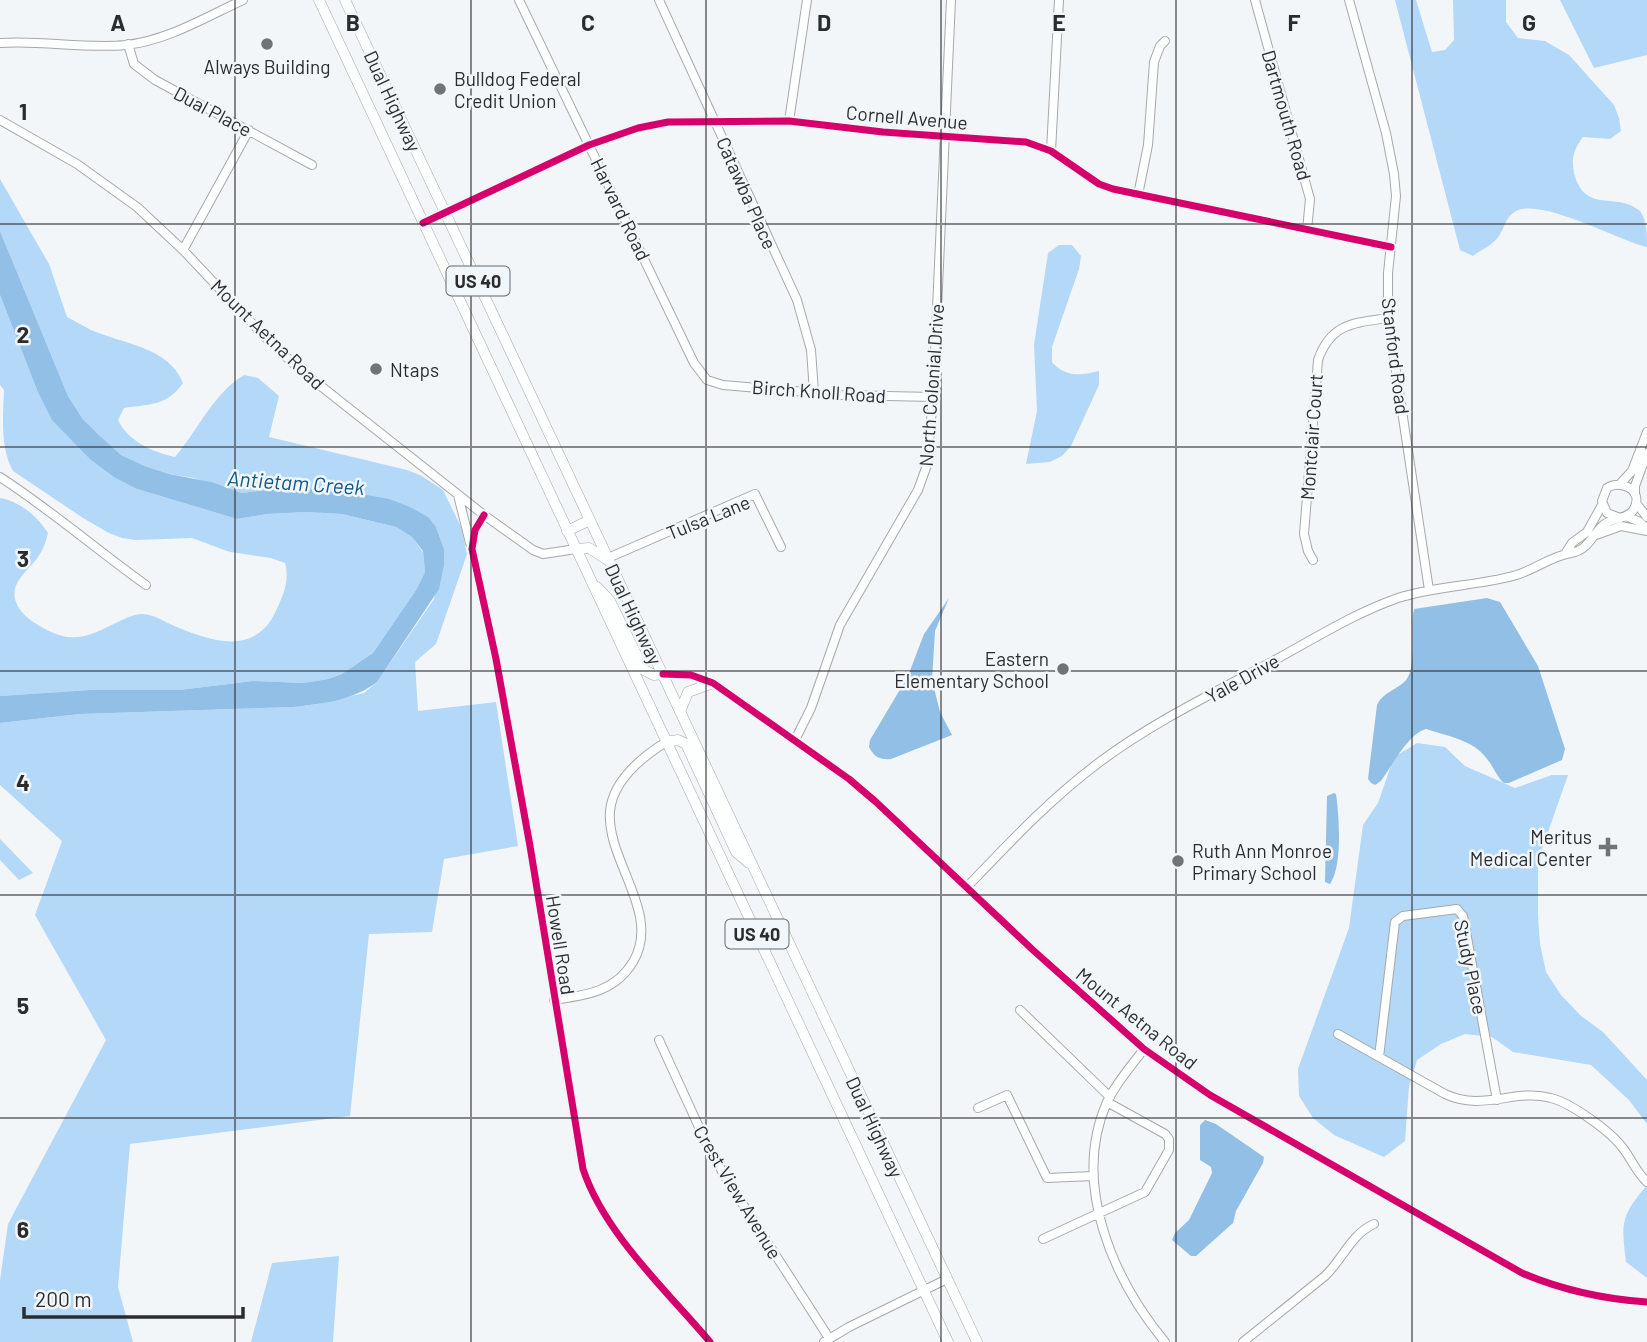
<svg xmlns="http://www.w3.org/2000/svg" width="1647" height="1342" viewBox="0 0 1647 1342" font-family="Barlow,sans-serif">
	<rect width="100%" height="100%" fill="#f3f6f8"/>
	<!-- forest -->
	<path fill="#b3d8f8" d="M1395 0H1416L1432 52 1445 50 1454 40 1453 0H1506V22L1518 38 1545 41 1569 55 1614 105 1619 118 1621 131 1610 139 1583 137C1574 149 1571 158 1574 173 1585 215 1617 191 1640 211 1647 220 1647 235 1647 247 1618 241 1536 194 1513 213 1505 219 1504 229 1499 236 1492 246 1482 249 1473 256L1460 250Z
		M1560 0H1647V55L1594 68Z
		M0 179 49 264 67 317C75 321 83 326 91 330 123 344 169 347 183 383 167 406 150 404 124 408L118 420C128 441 152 452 175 457 198 430 213 394 244 375L258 378 279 396 269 437 407 470 420 475 443 490 461 527 467 554 436 644 415 662 418 711 496 702 518 846 444 859 432 932 369 934 350 1116 130 1144 118 1287 133 1342H0V1280L8 1224 106 1040 35 915 62 841 0 785V723L80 714 293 707 318 704 364 693 377 682 434 599 444 549 436 527 367 495 290 487 242 493 194 478 169 474 145 466 121 455 100 436 82 418 68 396 0 231Z
		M1059 245H1072L1081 256 1079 269 1052 347V362C1065 377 1080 376 1099 371V385L1071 446 1062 456 1050 462 1026 464 1037 411 1034 345 1048 253Z
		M0 295 37 390 137 489 237 519 267 514 306 512 342 514 396 527 412 537 423 552 425 572 416 590 373 653 342 674 328 679 304 683 253 681 179 690H90L0 696V498C21 502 37 516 48 533 46 542 43 550 38 557 28 571 9 583 16 602 19 612 30 620 38 625 74 647 88 636 122 620 128 617 136 614 142 614 154 614 166 623 177 627 213 642 254 655 275 613 283 595 290 582 285 563L271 558 230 552 192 538 136 540 122 538 109 533 83 518 13 471C0 448 3 417 4 390L0 385Z
		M1417 743 1445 747 1465 766 1515 788 1552 775H1568L1538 861V916L1540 944 1546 972 1561 995 1580 1015 1603 1032 1647 1080V1124L1629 1100 1591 1065 1513 1052 1492 1037 1465 1034 1441 1044 1417 1060 1409 1086 1405 1141 1384 1157 1334 1135 1313 1118 1299 1096 1298 1069 1349 928 1363 825 1378 803 1394 757Z
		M0 839 33 873 19 880 0 860Z
		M1647 1185V1278L1626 1262C1621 1222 1621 1216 1647 1185Z
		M339 1256 333 1342H251L272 1263Z"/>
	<!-- water -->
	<path fill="#91bfe6" d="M0 231 68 396 82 418 100 436 121 455 145 466 169 474 211 482 242 493 290 487 367 495 389 499 410 507 428 517 436 527 444 549V565L439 589 377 682C354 700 322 704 293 707L80 714 0 723V696L90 690H179L253 681 304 683 328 679 342 674 373 653 416 590 425 572 423 551 412 537 396 527 342 514 306 512 267 514 237 519 137 489 114 477 90 459 52 420 37 390 0 295Z
		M949 598 935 631 932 680 940 712 952 735 891 759C880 760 874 757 869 747L870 740 908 676 924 634Z
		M1487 598 1500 602 1538 666 1565 749 1562 760 1509 783H1504C1496 776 1494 767 1487 759 1474 740 1447 736 1426 729 1409 733 1391 767 1381 781L1375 785 1371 783 1368 779 1377 705C1383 692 1397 690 1406 680 1417 668 1410 627 1414 609Z
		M1334 793 1336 794C1339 816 1343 865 1330 884L1325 882 1327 796Z
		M1205 1120 1216 1124 1264 1157 1263 1163 1236 1211 1233 1223 1196 1256H1191L1172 1240 1175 1233 1189 1220 1212 1173 1211 1167 1200 1160V1125Z"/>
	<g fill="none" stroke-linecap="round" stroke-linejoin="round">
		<defs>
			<path id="minor" d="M519 0 694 363 707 380 723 385 841 395 933 397
				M659 0 797 300 811 350 814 392
				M1255 0 1310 199 1307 230
				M1349 0 1386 133 1394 174 1396 196 1388 273V318L1429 590
				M0 43C42 40 84 49 126 45 166 41 206 17 243 0
				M128 44 134 64 155 80 312 165
				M0 120 77 164 137 207 183 250 265 337 298 368 484 515 533 550 543 554 576 549
				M789 121 807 0
				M1051 151 1059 0
				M1138 195 1148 145 1154 62 1160 46 1165 41
				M423 223 589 145 638 128 668 122 789 121 883 132 1026 142 1051 151 1099 184 1113 189 1391 247
				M183 250 249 130
				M0 477C51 510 97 550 146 585
				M1620 484 1632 471 1647 432
				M1635 494V486L1647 453
				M458 495 470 543
				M1636 503 1647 517
				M484 515 475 530 472 549 496 659 530 846 583 1169C604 1233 667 1291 710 1342
				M1626 516 1640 522 1647 529
				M1596 535 1621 526 1647 531
				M1565 554 1572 543 1587 532 1602 505
				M608 558 755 494 781 547
				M1313 560 1308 551 1304 534 1318 360C1331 323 1354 323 1388 318
				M663 674 691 675 713 683 849 779 876 802 1034 951 1144 1049 1210 1095 1522 1273C1562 1290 1603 1299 1647 1302
				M795 740 811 708 840 625 918 490 927 465 933 397 951 0
				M966 888C1009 843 1051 798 1101 761 1155 721 1216 692 1275 660 1315 638 1355 613 1398 598 1435 586 1475 586 1513 576 1533 571 1551 556 1571 553 1587 551 1592 536 1602 526 1611 517 1628 520 1634 509 1644 490 1621 479 1607 488L1602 501 1607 513 1620 518
				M554 1000C586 995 615 992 633 962 662 913 606 861 610 811 613 780 642 757 666 742
				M1020 1010 1110 1097
				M1338 1034 1445 1094C1483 1112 1515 1088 1551 1098 1571 1103 1610 1131 1622 1147 1631 1158 1636 1172 1647 1182
				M659 1040 704 1138 724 1175 829 1338
				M1144 1049C1131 1066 1116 1083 1107 1102 1071 1184 1113 1279 1165 1342
				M1379 1057 1395 922 1403 916 1457 909 1463 916 1497 1100
				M978 1108 1007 1095 1047 1178 1093 1176
				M1043 1239 1145 1192 1169 1150V1139L1165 1134 1107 1102
				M824 1342 849 1327 947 1279
				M1243 1342 1325 1276C1343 1259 1351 1234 1374 1224"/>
			<path id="major" d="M319 0 948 1342
				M345 0 977 1342
				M567 531 590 520
				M576 549 589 548 609 561
				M597 587 610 601 644 670 654 675 663 674
				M680 712 688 692 713 683
				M666 742 678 740 686 744 736 852 749 863"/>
		</defs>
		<!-- minor casing -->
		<use href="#minor" stroke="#a7a8aa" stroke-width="10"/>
		<!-- major casing -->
		<use href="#major" stroke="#a7a8aa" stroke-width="11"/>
		<!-- minor -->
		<use href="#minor" stroke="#fdfefe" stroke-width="8"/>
		<!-- major -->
		<use href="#major" stroke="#fdfefe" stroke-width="10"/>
		<defs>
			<path id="cycleway" d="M423 223 589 145 638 128 668 122 789 121 883 132 1026 142 1051 151 1099 184 1113 189 1391 247
				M484 515 475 530 472 549 496 659 530 846 583 1169C604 1233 667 1291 710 1342
				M663 674 691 675 713 683 849 779 876 802 1034 951 1144 1049 1210 1095 1522 1273C1562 1290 1603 1299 1647 1302"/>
		</defs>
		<!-- cycleway casing -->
		<use href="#cycleway" stroke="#f1f6fa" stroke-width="11"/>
		<!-- cycleway -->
		<use href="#cycleway" stroke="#d6006c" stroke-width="7"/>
	</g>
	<!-- grid -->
	<path fill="none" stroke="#2b2c2e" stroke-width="2" stroke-opacity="0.55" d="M235 0V1342M471 0V1342M706 0V1342M941 0V1342M1176 0V1342M1412 0V1342M0 224H1647M0 447H1647M0 671H1647M0 895H1647M0 1118H1647"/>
	<!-- markers -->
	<g fill="#717375" stroke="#f1f6fa" stroke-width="2.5">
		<circle cx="267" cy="44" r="7"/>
		<circle cx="440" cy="89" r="7"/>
		<circle cx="376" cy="369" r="7"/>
		<circle cx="1063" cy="669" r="7"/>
		<path d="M1604.5 836.5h7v7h7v7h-7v7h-7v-7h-7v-7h7z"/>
		<circle cx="1178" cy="861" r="7"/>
	</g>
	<g text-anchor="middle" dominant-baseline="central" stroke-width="5" stroke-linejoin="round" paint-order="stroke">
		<!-- shield labels -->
		<g fill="#f1f6fa" stroke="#66696b" stroke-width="2">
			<rect x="446.5" y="266.5" width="63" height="29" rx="5"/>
			<rect x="725.5" y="919.5" width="63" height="29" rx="5"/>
		</g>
		<g font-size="18" font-weight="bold" fill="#2b2c2e">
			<text x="478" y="281">US 40</text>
			<text x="757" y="934">US 40</text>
		</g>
		<!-- poi labels -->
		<g font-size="19" fill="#2b2c2e" stroke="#f1f6fa" text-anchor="start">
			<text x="267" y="66" text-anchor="middle">Always Building</text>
			<text x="454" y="78">Bulldog Federal<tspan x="454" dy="22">Credit Union</tspan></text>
			<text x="390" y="369">Ntaps</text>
			<text x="1049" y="658" text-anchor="end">Eastern<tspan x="1049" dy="22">Elementary School</tspan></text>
			<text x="1592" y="836" text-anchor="end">Meritus<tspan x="1592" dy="22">Medical Center</tspan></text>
			<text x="1192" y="850">Ruth Ann Monroe<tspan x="1192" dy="22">Primary School</tspan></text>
		</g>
		<!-- street labels -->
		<g font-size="19" fill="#2b2c2e" stroke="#f1f6fa">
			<text transform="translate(393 101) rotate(65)">Dual Highway</text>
			<text transform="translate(213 111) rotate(28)">Dual Place</text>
			<text transform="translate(1287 115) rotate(74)">Dartmouth Road</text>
			<text transform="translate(907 117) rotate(5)">Cornell Avenue</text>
			<text transform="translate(747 193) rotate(66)">Catawba Place</text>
			<text transform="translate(621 209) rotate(64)">Harvard Road</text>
			<text transform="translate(268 334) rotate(44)">Mount Aetna Road</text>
			<text transform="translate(1396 356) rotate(83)">Stanford Road</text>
			<text transform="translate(931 385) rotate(-86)">North Colonial Drive</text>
			<text transform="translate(819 391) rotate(4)">Birch Knoll Road</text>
			<text transform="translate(1311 437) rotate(-86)">Montclair Court</text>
			<text transform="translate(708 517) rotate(-22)">Tulsa Lane</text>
			<text transform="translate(634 614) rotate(65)">Dual Highway</text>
			<text transform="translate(1242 678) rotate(-29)">Yale Drive</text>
			<text transform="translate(561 945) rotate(81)">Howell Road</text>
			<text transform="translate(1471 967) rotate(78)">Study Place</text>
			<text transform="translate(1137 1018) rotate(39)">Mount Aetna Road</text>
			<text transform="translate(875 1127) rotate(65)">Dual Highway</text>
			<text transform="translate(738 1192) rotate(59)">Crest View Avenue</text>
		</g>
		<!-- water labels -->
		<g font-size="21" font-style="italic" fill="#0c588b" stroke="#f1f6fa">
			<text transform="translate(296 482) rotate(4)">Antietam Creek</text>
		</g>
	</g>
	<g font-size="23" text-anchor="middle" font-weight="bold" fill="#2b2c2e" stroke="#f1f6fa" stroke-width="5" stroke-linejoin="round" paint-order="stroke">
		<text x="118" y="31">A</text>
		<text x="353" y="31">B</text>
		<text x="588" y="31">C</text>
		<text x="824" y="31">D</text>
		<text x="1059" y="31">E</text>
		<text x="1294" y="31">F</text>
		<text x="1529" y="31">G</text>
		<text x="23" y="120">1</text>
		<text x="23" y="343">2</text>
		<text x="23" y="567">3</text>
		<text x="23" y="791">4</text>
		<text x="23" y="1014">5</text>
		<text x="23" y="1238">6</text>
	</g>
	<!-- scale -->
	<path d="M24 1307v10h219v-10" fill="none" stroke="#2b2c2e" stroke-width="3.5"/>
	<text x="35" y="1307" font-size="21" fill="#2b2c2e" stroke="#f1f6fa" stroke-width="5" paint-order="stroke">200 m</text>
</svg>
